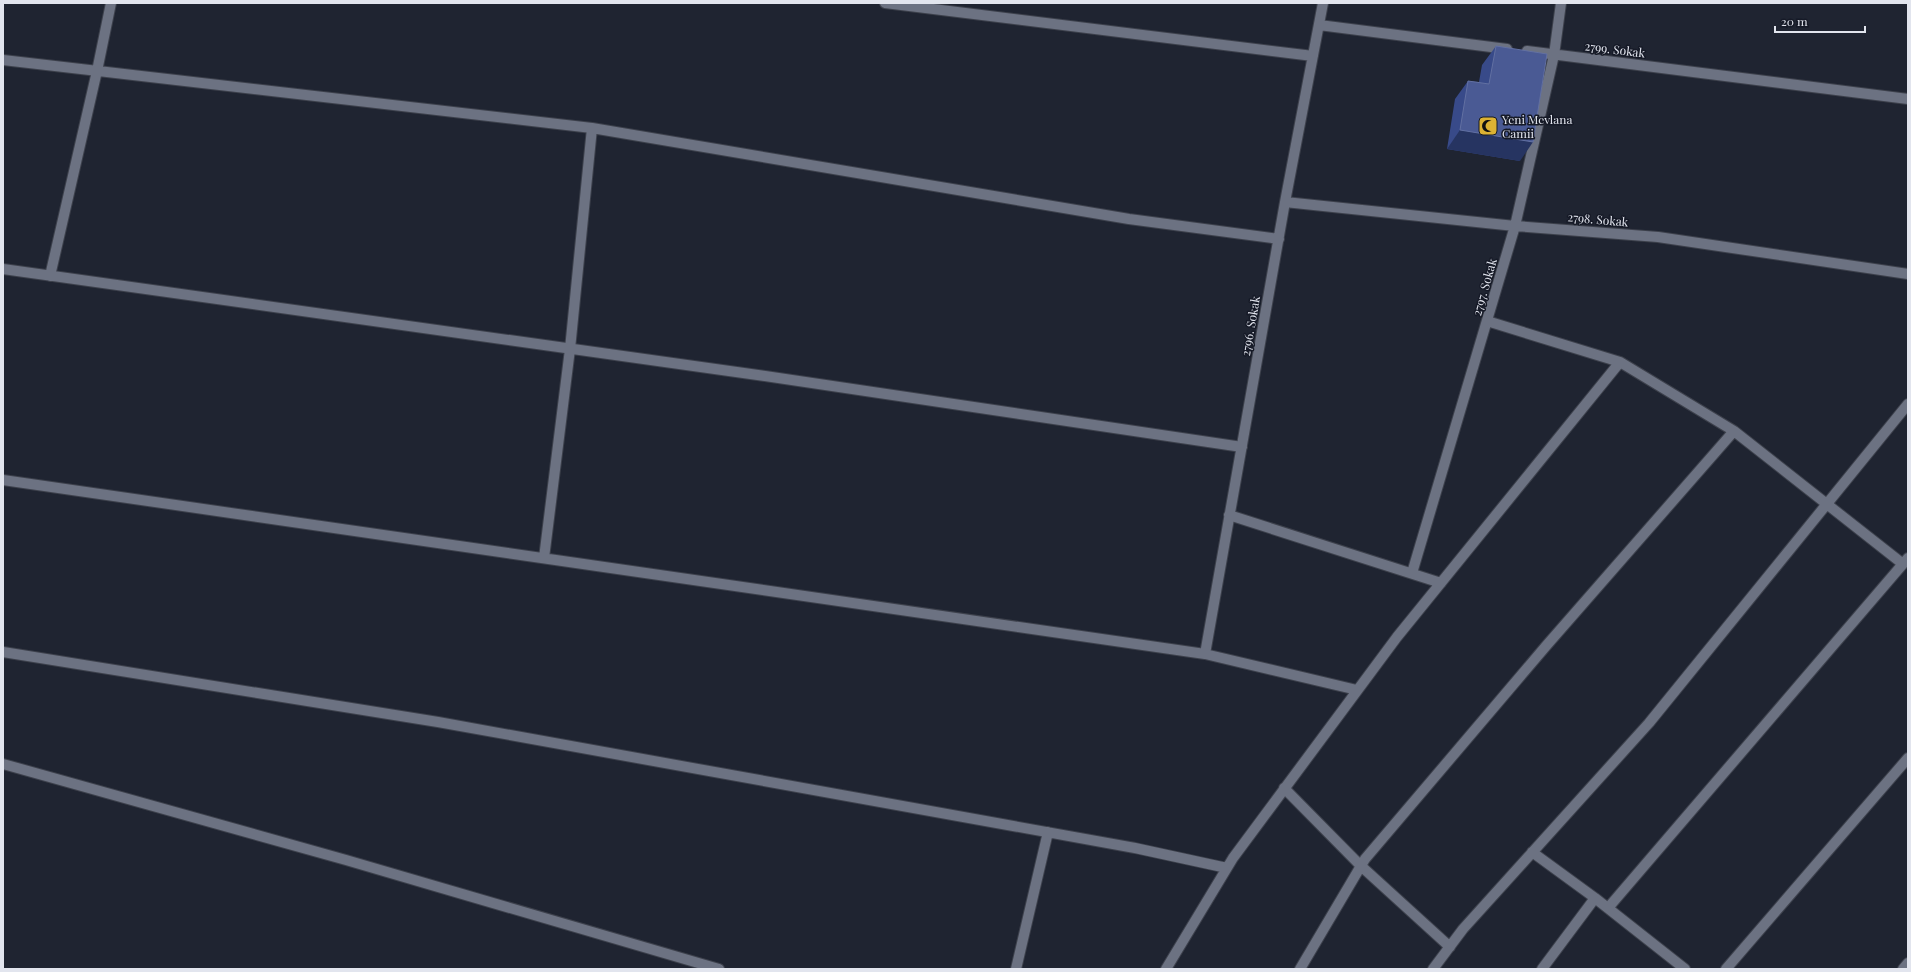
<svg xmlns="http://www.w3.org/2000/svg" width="1911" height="972" viewBox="0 0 1911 972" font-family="'Playfair Display',serif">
	<rect width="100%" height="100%" fill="#1f2431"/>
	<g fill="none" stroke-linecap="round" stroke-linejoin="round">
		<defs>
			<path id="minor" d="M885 3 1313 56
				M1319 25 1507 49
				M1527 51 1908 99
				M3 60 592 128 1129 219 1279 239
				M1285 202 1515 226 1658 237 1908 274
				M3 269 765 376 1242 447
				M50 276 97 71 111 3
				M1487 321 1620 362 1734 431 1903 564
				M3 480 1205 654 1357 690
				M1229 515 1441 583
				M544 558 570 349 592 128
				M1412 573 1515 226 1554 55 1561 3
				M3 652 438 722 1135 848 1227 868
				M1205 654 1285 202 1323 3
				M3 764 346 860 719 969
				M1284 788 1361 866 1450 947
				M1532 852 1595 898 1685 969
				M1608 908 1908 558
				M1016 969 1048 832
				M1166 969 1233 858 1397 637 1620 362
				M1300 969 1365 859 1546 646 1734 431
				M1433 969 1463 929 1649 723 1908 404
				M1542 969 1595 898
				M1726 969 1908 758
				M1903 969 1908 963"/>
		</defs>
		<!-- minor casing -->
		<use href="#minor" stroke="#3d414c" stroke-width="12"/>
		<!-- minor -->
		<use href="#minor" stroke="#6c7282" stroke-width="10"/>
	</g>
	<!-- wall -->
	<path fill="#384a89" d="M1496 46 1520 161 1447 149 1455 99 1468 81 1479 82 1482 65Z"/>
	<!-- shaded-wall -->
	<path fill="#263461" d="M1460 130 1533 142 1520 161 1447 149Z"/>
	<!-- building -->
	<path fill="#4a5a94" stroke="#6270a2" d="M1496 46 1547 54 1533 142 1460 130 1468 81 1489 84Z"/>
	<!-- icons -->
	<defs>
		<symbol id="mosque-square" viewBox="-11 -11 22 22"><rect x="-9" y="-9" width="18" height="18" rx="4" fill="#dcb233" stroke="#161a27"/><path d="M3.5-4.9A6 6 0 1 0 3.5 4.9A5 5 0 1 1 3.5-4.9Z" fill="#111"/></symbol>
	</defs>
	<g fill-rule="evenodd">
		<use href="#mosque-square" x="1477" y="115" width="22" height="22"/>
	</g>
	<g text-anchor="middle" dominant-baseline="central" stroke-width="3" stroke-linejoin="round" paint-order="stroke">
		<!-- street labels -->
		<g font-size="12" fill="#e2e5ee" stroke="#161a27">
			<text transform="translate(1615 49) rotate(7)">2799. Sokak</text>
			<text transform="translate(1598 219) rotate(5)">2798. Sokak</text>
			<text transform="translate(1484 287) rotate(-74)">2797. Sokak</text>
			<text transform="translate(1250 326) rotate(-80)">2796. Sokak</text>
		</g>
		<!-- poi labels -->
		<g font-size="12" fill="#e2e5ee" stroke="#161a27" text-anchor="start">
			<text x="1502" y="119">Yeni Mevlana<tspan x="1502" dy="14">Camii</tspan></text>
		</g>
	</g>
	<!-- border -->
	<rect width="1911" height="972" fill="none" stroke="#e2e5ee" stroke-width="8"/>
	<!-- scale -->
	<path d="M1775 26v6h90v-6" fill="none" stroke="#e2e5ee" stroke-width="2"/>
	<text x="1781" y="26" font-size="12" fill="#e2e5ee" stroke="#161a27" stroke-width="3" paint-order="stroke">20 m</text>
</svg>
